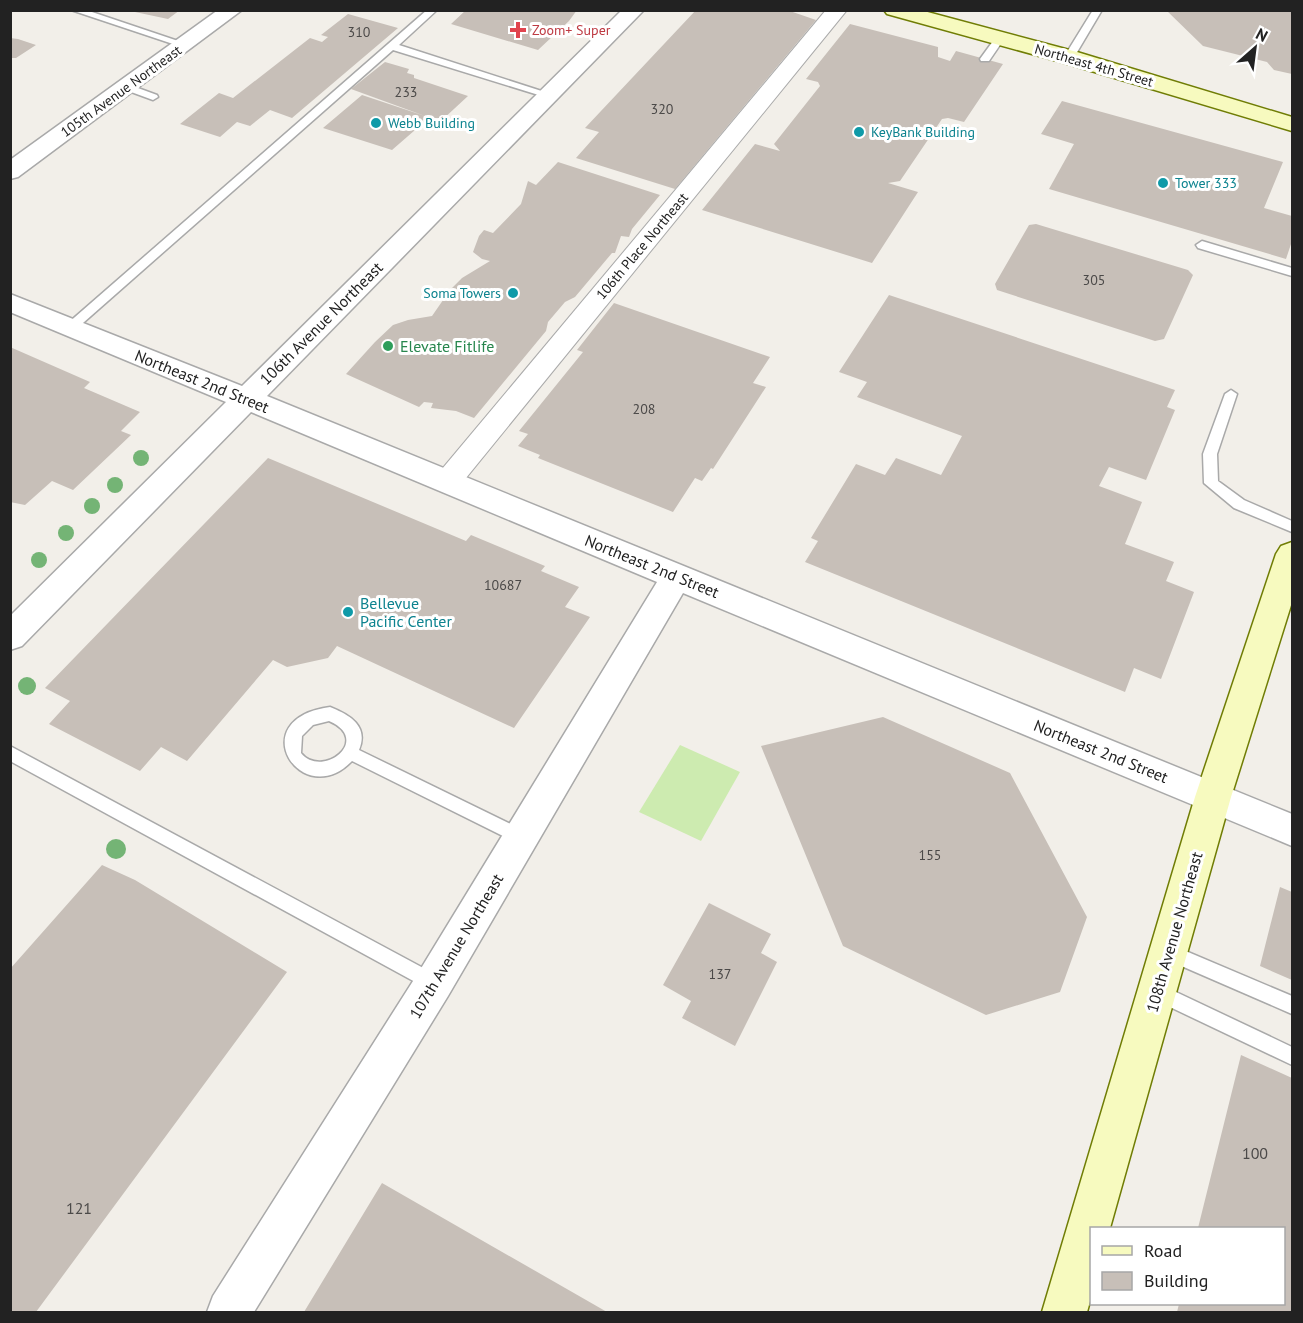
<svg xmlns="http://www.w3.org/2000/svg" width="1303" height="1323" viewBox="0 0 1303 1323" font-family="'PT Sans',sans-serif">
	<rect width="100%" height="100%" fill="#f2efe9"/>
	<!-- grass -->
	<path fill="#cdebb0" d="M680 745 740 772 701 841 639 812Z"/>
	<!-- building -->
	<path fill="#c7bfb8" d="M137 10H180L168 19 135 12Z
		M466 10H577L569 21 538 50 451 24Z
		M696 10H787L816 20 675 189 576 158 599 132 585 128Z
		M1166 10H1292V74L1274 70 1267 62 1203 46Z
		M348 14 398 28 292 118 270 110 250 126 237 122 220 137 180 124 219 93 233 98 310 38 322 42 328 37 321 35Z
		M850 24 938 47V57L950 61 956 51 1003 64 964 122 948 118 942 119 900 181 888 183 918 192 872 263 702 210 755 144 780 151 774 144 820 86 818 82 806 79Z
		M10 38 18 39 36 45 16 58H10Z
		M385 62 409 69 407 73 414 75V78L468 96 441 121 430 117 392 150 323 128 362 95 425 116 351 89Z
		M1062 101 1283 162 1264 208 1292 216V241L1286 259 1049 189 1074 144 1041 134Z
		M558 162 660 195 632 229 629 237 621 236 615 253H612L575 297 565 302 548 322 546 331 474 418 456 411 431 408 433 403 424 402 419 407 346 374 375 342 393 325 408 320 432 316 450 290 462 278 490 261 482 259 473 252 479 236 484 230 493 233 521 204 528 181 536 185Z
		M1036 224 1188 270 1193 275 1164 339 1155 341 997 290 995 284 1029 225Z
		M889 295 1175 390 1167 407 1175 410 1146 480 1109 467 1099 486 1142 502 1125 544 1174 562 1166 581 1194 592 1161 679 1134 668 1125 692 805 562 818 541 811 538 856 464 885 475 896 458 941 475 962 436 857 397 867 382 839 372Z
		M614 303 770 357 753 383 766 387 713 469 711 468 702 481 695 478 673 512 538 458 540 455 518 446 528 434 519 431 583 352 577 350Z
		M10 347 90 382 84 388 140 412 121 431 131 435 73 490 52 481 25 505 10 502Z
		M268 458 466 541 471 535 545 566 541 571 579 587 565 607 590 617 514 728 337 646 328 658 287 667 273 660 187 761 161 747 140 771 49 724 70 701 45 688Z
		M883 717 1010 773 1087 917 1060 992 986 1015 843 946 761 746Z
		M102 865 135 880 287 972 36 1312H10V969Z
		M1280 887 1292 892V980L1260 966Z
		M709 903 771 934 761 953 777 962 735 1046 682 1018 691 1001 663 985Z
		M1241 1055 1292 1078V1312H1177L1179 1304H1284V1228H1198Z
		M382 1183 607 1312H304Z"/>
	<g fill="none" stroke-linecap="round" stroke-linejoin="round">
		<defs>
			<path id="service" d="M71 10H86L190 45 182 47Z
				M427 10H437L399 45 554 95 545 97 393 50 75 330H67V324Z
				M1093 10H1102L1073 59H1065L1064 57Z
				M996 37 1004 39 989 61H981L980 59Z
				M127 84 157 95 158 97 153 100 123 89 122 87Z
				M1202 241 1292 268V276L1198 248 1196 245Z
				M1231 390 1237 394 1217 454 1218 481 1244 500 1292 521V532L1234 508 1204 483 1203 454 1225 394Z
				M330 707C350 715 369 726 359 750L527 832 529 837 527 842 521 844 515 842 352 761C302 813 241 719 330 707ZM329 721C373 740 322 779 301 753L302 736 313 725Z
				M10 746 440 977 443 983 440 989 434 992 428 989 10 761Z
				M1169 944 1292 996V1014L1163 958 1160 952 1163 946Z
				M1157 983 1292 1047V1065L1151 998 1148 992 1151 986Z"/>
			<path id="minor" d="M826 10H847L457 489 447 492 437 489 433 482 437 475Z"/>
			<path id="tertiary" d="M218 10H242L18 177 10 179V160Z
				M622 10H644L267 396 1292 814V846L683 593 448 996 254 1312H207L213 1296 420 970 657 582 251 412 22 646 10 650V616L226 402 10 312V294L242 386Z"/>
			<path id="secondary" d="M884 10H920L1077 52 1292 117V131L1061 62 887 14Z
				M1292 542V602L1231 797 1110 1228H1092V1294L1087 1312H1042L1195 797 1276 554 1281 546Z"/>
		</defs>
		<!-- service casing -->
		<use href="#service" stroke="#a9a9a9" stroke-width="3"/>
		<!-- minor casing -->
		<use href="#minor" stroke="#a9a9a9" stroke-width="2"/>
		<!-- tertiary casing -->
		<use href="#tertiary" stroke="#a9a9a9" stroke-width="3"/>
		<!-- secondary casing -->
		<use href="#secondary" stroke="#707d05" stroke-width="3"/>
		<!-- service -->
		<use href="#service" fill="#fff" fill-rule="evenodd"/>
		<!-- minor -->
		<use href="#minor" fill="#fff" fill-rule="evenodd"/>
		<!-- tertiary -->
		<use href="#tertiary" fill="#fff" fill-rule="evenodd"/>
		<!-- secondary -->
		<use href="#secondary" fill="#f7fabf" fill-rule="evenodd"/>
	</g>
	<!-- trees -->
	<g fill="#74b475">
		<circle cx="141" cy="458" r="8"/>
		<circle cx="115" cy="485" r="8"/>
		<circle cx="92" cy="506" r="8"/>
		<circle cx="66" cy="533" r="8"/>
		<circle cx="39" cy="560" r="8"/>
		<circle cx="27" cy="686" r="9"/>
		<circle cx="116" cy="849" r="10"/>
	</g>
	<!-- markers -->
	<path fill="#e0444e" stroke="#fff" stroke-width="2" d="M515 21h6v6h6v6h-6v6h-6v-6h-6v-6h6z"/>
	<g fill="#0f9aa8" stroke="#fff" stroke-width="2">
		<circle cx="376" cy="123" r="6"/>
		<circle cx="859" cy="132" r="6"/>
		<circle cx="1163" cy="183" r="6"/>
		<circle cx="513" cy="293" r="6"/>
		<circle cx="348" cy="612" r="6"/>
	</g>
	<circle fill="#2e9e5b" stroke="#fff" stroke-width="2" cx="388" cy="346" r="6"/>
	<g text-anchor="middle" dominant-baseline="central" stroke-width="6" stroke-linejoin="round" paint-order="stroke">
		<!-- far-health labels -->
		<g font-size="14" fill="#be3a42" stroke="#fff" text-anchor="start">
			<text x="532" y="30">Zoom+ Super</text>
		</g>
		<!-- number labels -->
		<g font-size="14" fill="#4b4948">
			<text x="359" y="32">310</text>
			<text x="406" y="92">233</text>
			<text x="662" y="109">320</text>
			<text x="1094" y="280">305</text>
			<text x="644" y="409">208</text>
			<text x="503" y="585">10687</text>
			<text x="930" y="855">155</text>
			<text x="720" y="974">137</text>
		</g>
		<!-- far-street labels -->
		<g font-size="14" fill="#222" stroke="#fff">
			<text transform="translate(1094 65) rotate(16)">Northeast 4th Street</text>
			<text transform="translate(121 91) rotate(-36)">105th Avenue Northeast</text>
			<text transform="translate(642 246) rotate(-50)">106th Place Northeast</text>
		</g>
		<!-- far-culture labels -->
		<g font-size="14" fill="#0d838f" stroke="#fff" text-anchor="start">
			<text x="388" y="123">Webb Building</text>
			<text x="871" y="132">KeyBank Building</text>
			<text x="1175" y="183">Tower 333</text>
			<text x="501" y="293" text-anchor="end">Soma Towers</text>
		</g>
		<!-- street labels -->
		<g font-size="16" fill="#222" stroke="#fff">
			<text transform="translate(321 323) rotate(-45)">106th Avenue Northeast</text>
			<text transform="translate(202 381) rotate(22)">Northeast 2nd Street</text>
			<text transform="translate(652 566) rotate(22)">Northeast 2nd Street</text>
			<text transform="translate(1101 751) rotate(22)">Northeast 2nd Street</text>
			<text transform="translate(1174 932) rotate(-74)">108th Avenue Northeast</text>
			<text transform="translate(456 946) rotate(-59)">107th Avenue Northeast</text>
		</g>
		<!-- leisure labels -->
		<g font-size="16" fill="#27864d" stroke="#fff" text-anchor="start">
			<text x="400" y="346">Elevate Fitlife</text>
		</g>
		<!-- culture labels -->
		<g font-size="16" fill="#0d838f" stroke="#fff" text-anchor="start">
			<text x="360" y="603">Bellevue<tspan x="360" dy="18">Pacific Center</tspan></text>
		</g>
		<!-- near-number labels -->
		<g font-size="16" fill="#4b4948">
			<text x="1255" y="1153">100</text>
			<text x="79" y="1208">121</text>
		</g>
	</g>
	<!-- border -->
	<rect width="1303" height="1323" fill="none" stroke="#222222" stroke-width="24"/>
	<!-- legend -->
	<rect x="1090" y="1227" width="195" height="78" fill="#ffffff" stroke="#a7a7a7" stroke-width="1.5"/>
	<rect x="1102" y="1246" width="30" height="9" fill="#f7fabf" stroke="#a7a7a7" stroke-width="1.5"/>
	<text x="1144" y="1257" font-size="18" fill="#222222">Road</text>
	<rect x="1102" y="1272" width="30" height="18" fill="#c7bfb8" stroke="#a7a7a7" stroke-width="1.5"/>
	<text x="1144" y="1287" font-size="18" fill="#222222">Building</text>
	<!-- north arrow -->
	<g transform="translate(1255 48) rotate(28)" stroke="#ffffff" stroke-width="4.5" paint-order="stroke">
	<path d="M0-4.5L10 22L0 15L-10 22Z" fill="#222222"/>
	<text y="-9" font-size="16" font-weight="bold" text-anchor="middle" fill="#222222">N</text>
	</g>
</svg>
